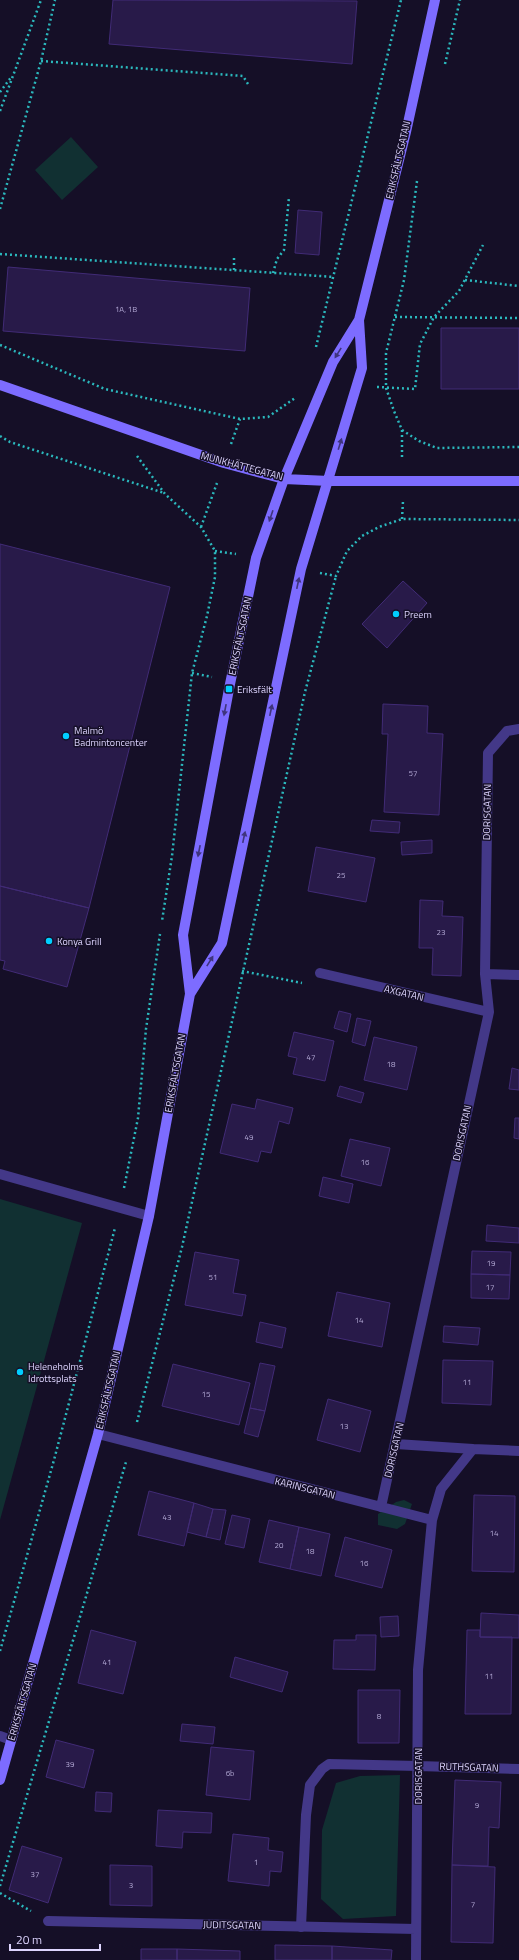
<svg xmlns="http://www.w3.org/2000/svg" width="519" height="1960" viewBox="0 0 519 1960" font-family="'Titillium Web',sans-serif">
	<rect width="100%" height="100%" fill="#150f27"/>
	<!-- green -->
	<path fill="#113032" d="M71 137 98 167 62 200 35 170Z
		M0 1199 82 1223 0 1520Z
		M404 1500 412 1504 405 1524 397 1529 378 1525V1514L396 1502Z
		M400 1775 396 1916 343 1919 321 1899 322 1830 336 1783 360 1776Z"/>
	<!-- building -->
	<path fill="#281a49" stroke="#412b76" d="M113 0 357 1 352 64 109 44Z
		M298 210 322 212 319 255 295 253Z
		M8 267 250 288 245 351 3 331Z
		M441 328H519V389H441Z
		M0 544 170 587 89 908 0 886Z
		M403 581 427 603 387 648 362 624Z
		M383 704 428 706 427 733 443 734 439 815 384 812 388 734H382Z
		M372 820 400 822 399 833 370 831Z
		M432 840V853L402 855 401 842Z
		M316 847 375 858 366 902 308 891Z
		M0 886 89 908 67 987 3 969 5 961 0 960Z
		M420 900 443 901 442 916 463 917 461 976 432 975 433 948H419Z
		M339 1011 351 1014 347 1032 334 1028Z
		M357 1018 371 1021 365 1046 352 1042Z
		M294 1032 334 1041 325 1081 293 1074 297 1058 288 1056Z
		M374 1037 417 1047 407 1090 364 1080Z
		M512 1068 519 1070V1090L509 1089Z
		M340 1086 364 1093 361 1103 337 1096Z
		M257 1099 293 1108 289 1124 279 1121 271 1153 261 1151 258 1162 220 1153 232 1104 255 1109Z
		M515 1118H519V1139L514 1138Z
		M350 1139 390 1148 381 1186 341 1176Z
		M323 1177 353 1184 349 1203 319 1196Z
		M487 1225 519 1228V1243L486 1241Z
		M472 1251 511 1252 510 1275 471 1274Z
		M195 1252 239 1260 233 1293 246 1295 242 1316 185 1305Z
		M471 1274 510 1275 509 1299 471 1298Z
		M337 1292 390 1303 382 1347 328 1336Z
		M260 1322 286 1328 282 1348 256 1342Z
		M444 1326 480 1328 478 1345 443 1342Z
		M443 1360 493 1361 491 1405 442 1403Z
		M260 1363 275 1366 265 1411 250 1408Z
		M173 1364 250 1383 239 1425 162 1406Z
		M328 1399 371 1411 360 1452 317 1440Z
		M250 1408 265 1411 258 1437 244 1433Z
		M149 1491 194 1503 184 1546 138 1535Z
		M474 1495 515 1496 514 1572 472 1571Z
		M194 1503 213 1509 206 1537 187 1532Z
		M213 1509 226 1510 220 1540 206 1537Z
		M232 1515 250 1519 244 1548 225 1544Z
		M269 1520 299 1527 290 1569 259 1562Z
		M299 1527 330 1534 321 1576 290 1569Z
		M345 1537 392 1550 382 1588 335 1576Z
		M481 1613 519 1615V1638L480 1637Z
		M398 1616 399 1636 381 1637 380 1617Z
		M91 1630 136 1642 123 1694 78 1683Z
		M467 1630H480V1637H512L511 1714H465Z
		M356 1635H376L375 1670 333 1669 334 1640H356Z
		M235 1657 288 1672 282 1692 230 1677Z
		M358 1690H400L399 1743H358Z
		M182 1724 215 1727 213 1744 180 1741Z
		M56 1740 94 1750 84 1788 46 1777Z
		M211 1747 254 1751 250 1800 206 1795Z
		M455 1780 501 1782 499 1828 489 1827 488 1866 452 1865Z
		M96 1792 112 1793 111 1812 95 1811Z
		M158 1810 212 1813 211 1833 183 1832 182 1848 156 1846Z
		M233 1834 269 1838 268 1850 283 1852 281 1872 270 1871 269 1886 228 1881Z
		M22 1846 62 1858 48 1903 9 1890Z
		M110 1865 152 1866V1906L110 1905Z
		M452 1865 495 1867 493 1943 451 1942Z
		M275 1945 332 1946V1960H275Z
		M332 1946 392 1950 391 1960H332Z
		M141 1949H177V1960H141Z
		M177 1949 240 1951V1960H177Z"/>
	<g fill="none" stroke-linecap="round" stroke-linejoin="round">
		<!-- path -->
		<path stroke="#2bb8bd" stroke-width="2.5" stroke-dasharray="2 3" stroke-linecap="butt" d="M41 61 243 76 248 84
			M445 64 460 0
			M0 92 12 76
			M0 111 41 0
			M417 181 404 280 386 353V388L394 411 402 430 419 441 437 448 519 447
			M0 209 41 61 55 0
			M0 254 334 277
			M234 270V257
			M273 273 277 259 284 250 289 197
			M465 280 519 286
			M395 317 519 318
			M0 345 105 389 240 419 268 417 295 398
			M316 347 401 0
			M377 387 415 389 420 344 434 317 459 291 483 245
			M402 430V460
			M0 436 10 442 164 493
			M231 444 240 419
			M137 456 165 494 201 527 215 551V577L207 616 192 673 172 856 162 921
			M402 519 403 501
			M201 527 217 483
			M215 551 236 554
			M320 573 336 576 347 551 362 536 379 527 402 519 519 520
			M192 673 212 677
			M242 971 302 983
			M124 1188 138 1118 146 1029 160 934
			M137 1422 182 1247 305 692 336 576
			M0 1651 54 1460 115 1228
			M0 1886 126 1462
			M0 1893 31 1911"/>
		<!-- lane -->
		<path stroke="#433888" stroke-width="10" d="M0 1174 149 1216
			M0 1736 11 1740
			M301 1927 306 1815 310 1785 322 1769 329 1764 418 1766"/>
		<!-- street -->
		<path stroke="#433888" stroke-width="10" d="M320 973 489 1012
			M485 974 519 975
			M98 1434 432 1520
			M396 1444 473 1449
			M381 1507 489 1012 485 974 488 753 507 731 519 729
			M418 1766 519 1769
			M48 1921 416 1929
			M416 1960 418 1670 432 1520 441 1489 473 1449 519 1451"/>
		<!-- secondary -->
		<path stroke="#7d6cff" stroke-width="10" d="M0 385 224 463 284 479 329 481H519
			M190 994 222 943 301 569 362 368 359 320 406 132 435 0
			M0 1780 98 1434 149 1216 190 994 183 935 229 689 256 558 284 479 333 362 359 320"/>
	</g>
	<!-- one-way arrows -->
	<defs><path id="oneway-solid" d="M-6-.8H1V-3.2L6.5 0L1 3.2V.8H-6Z"/></defs>
	<g fill="#3f347d">
		<use href="#oneway-solid" transform="translate(338 353) rotate(122)"/>
		<use href="#oneway-solid" transform="translate(340 444) rotate(-73)"/>
		<use href="#oneway-solid" transform="translate(271 516) rotate(109)"/>
		<use href="#oneway-solid" transform="translate(298 583) rotate(-78)"/>
		<use href="#oneway-solid" transform="translate(225 710) rotate(101)"/>
		<use href="#oneway-solid" transform="translate(271 710) rotate(-78)"/>
		<use href="#oneway-solid" transform="translate(244 837) rotate(-78)"/>
		<use href="#oneway-solid" transform="translate(199 851) rotate(101)"/>
		<use href="#oneway-solid" transform="translate(210 961) rotate(-58)"/>
	</g>
	<!-- markers -->
	<g fill="#01ceff" stroke="#150f27" stroke-width="1.5">
		<circle cx="396" cy="614" r="4"/>
		<rect x="225" y="685" width="8" height="8" rx="2"/>
		<circle cx="66" cy="736" r="4"/>
		<circle cx="49" cy="941" r="4"/>
		<circle cx="20" cy="1372" r="4"/>
	</g>
	<g text-anchor="middle" dominant-baseline="central" stroke-width="3" stroke-linejoin="round" paint-order="stroke">
		<!-- number labels -->
		<g font-size="8" fill="#b0a6d2">
			<text x="126" y="309">1A, 1B</text>
			<text x="413" y="773">57</text>
			<text x="341" y="875">25</text>
			<text x="441" y="932">23</text>
			<text x="311" y="1057">47</text>
			<text x="391" y="1064">18</text>
			<text x="249" y="1137">49</text>
			<text x="365" y="1162">16</text>
			<text x="491" y="1263">19</text>
			<text x="213" y="1277">51</text>
			<text x="490" y="1287">17</text>
			<text x="359" y="1320">14</text>
			<text x="467" y="1382">11</text>
			<text x="206" y="1394">15</text>
			<text x="344" y="1426">13</text>
			<text x="167" y="1517">43</text>
			<text x="494" y="1533">14</text>
			<text x="279" y="1545">20</text>
			<text x="310" y="1551">18</text>
			<text x="364" y="1563">16</text>
			<text x="107" y="1662">41</text>
			<text x="489" y="1676">11</text>
			<text x="379" y="1716">8</text>
			<text x="70" y="1764">39</text>
			<text x="230" y="1773">6b</text>
			<text x="477" y="1805">9</text>
			<text x="256" y="1862">1</text>
			<text x="35" y="1874">37</text>
			<text x="131" y="1885">3</text>
			<text x="473" y="1904">7</text>
		</g>
		<!-- street labels -->
		<g font-size="10" fill="#ded5ff" stroke="#150f27">
			<text transform="translate(398 160) rotate(-77)">ERIKSFÄLTSGATAN</text>
			<text transform="translate(242 466) rotate(15)">MUNKHÄTTEGATAN</text>
			<text transform="translate(240 636) rotate(-78)">ERIKSFÄLTSGATAN</text>
			<text transform="translate(487 812) rotate(-89)">DORISGATAN</text>
			<text transform="translate(404 993) rotate(13)">AXGATAN</text>
			<text transform="translate(175 1073) rotate(-80)">ERIKSFÄLTSGATAN</text>
			<text transform="translate(462 1133) rotate(-78)">DORISGATAN</text>
			<text transform="translate(108 1390) rotate(-77)">ERIKSFÄLTSGATAN</text>
			<text transform="translate(394 1450) rotate(-77)">DORISGATAN</text>
			<text transform="translate(305 1488) rotate(14)">KARINSGATAN</text>
			<text transform="translate(22 1702) rotate(-74)">ERIKSFÄLTSGATAN</text>
			<text transform="translate(469 1767) rotate(2)">RUTHSGATAN</text>
			<text transform="translate(418 1776) rotate(-90)">DORISGATAN</text>
			<text transform="translate(232 1925) rotate(1)">JUDITSGATAN</text>
		</g>
		<!-- poi labels -->
		<g font-size="10" fill="#ded5ff" stroke="#150f27" text-anchor="start">
			<text x="404" y="614">Preem</text>
			<text x="237" y="689">Eriksfält</text>
			<text x="74" y="730">Malmö<tspan x="74" dy="12">Badmintoncenter</tspan></text>
			<text x="57" y="941">Konya Grill</text>
			<text x="28" y="1366">Heleneholms<tspan x="28" dy="12">Idrottsplats</tspan></text>
		</g>
	</g>
	<!-- scale -->
	<path d="M10 1944v6h90v-6" fill="none" stroke="#ded5ff" stroke-width="2"/>
	<text x="16" y="1944" font-size="12" fill="#ded5ff" stroke="#150f27" stroke-width="3" paint-order="stroke">20 m</text>
</svg>
